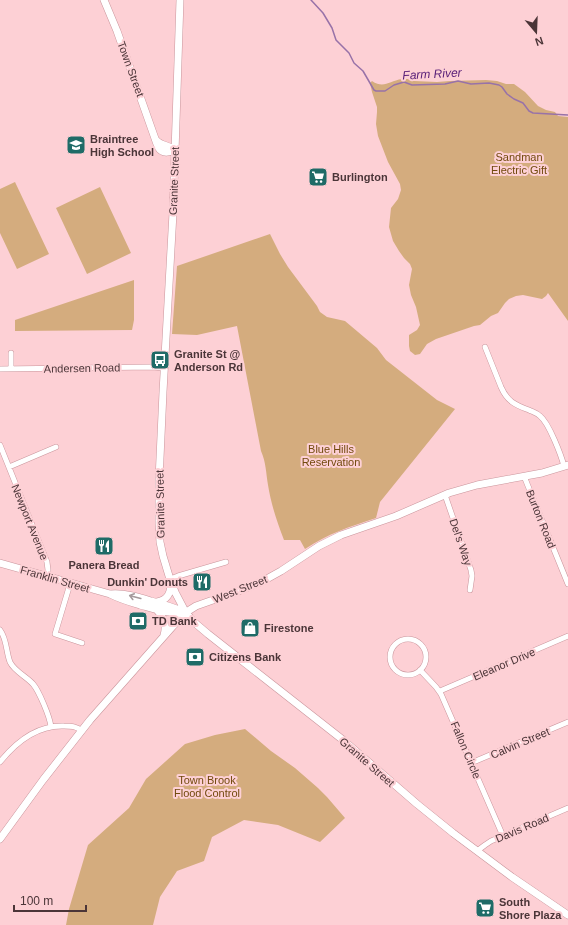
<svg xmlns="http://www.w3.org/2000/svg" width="568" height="925" viewBox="0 0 568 925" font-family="Helvetica,sans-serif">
	<rect width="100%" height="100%" fill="#fdd0d5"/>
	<!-- green -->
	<path fill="#d4ac7e" d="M402 79H408L414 81 437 82 450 81 486 80 497 81 506 84H514L525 92 538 106 546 110 555 112 558 116 568 117V321L548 293 546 296 542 299 523 295 516 296 509 299 505 303 498 313 491 316 480 325 474 326 436 339 427 344 420 354 415 355 410 351 409 346V335L417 330 420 325 416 307 411 295 409 285 412 269 410 264 404 258 399 251 393 241 389 227 391 208 398 199 401 190 400 184 388 162 378 136 376 124 377 112V107L372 92 370 83 372 81C384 89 389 81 402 79Z
		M15 182 49 254 17 269 0 233V189Z
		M100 187 131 253 87 274 56 208Z
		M270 234 280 254 288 267 317 306 320 312 327 317 345 321 377 348 386 360 437 400 455 409 380 502 376 518C349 527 329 533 305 549L300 540H284C277 522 271 504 268 485 266 473 266 462 261 451L237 326 197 335 172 334 177 266Z
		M134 280V320L132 330 15 331V320Z
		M245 729 271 751 295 768 318 788 327 797 345 818 320 842 278 825 244 820 212 837 204 861 177 871 160 897 153 925H66L69 909 88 845 129 808 146 779 185 744 215 735Z"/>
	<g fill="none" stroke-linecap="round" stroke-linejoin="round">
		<!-- stream -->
		<path stroke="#9872a8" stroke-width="1.5" d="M311 0 323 13 332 28 336 40 349 53 354 63 363 71 374 90 376 91H385L394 85 404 82 412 85 445 84 458 81 471 84 489 83 499 85 502 87 507 94 514 99 523 103 529 111 533 113 568 115"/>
		<defs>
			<path id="street" d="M485 347 501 387C507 401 515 405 529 410 533 412 537 413 540 416 549 423 561 455 564 466
				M11 353V369
				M0 369 152 367 164 368
				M0 445 47 562 48 570 47 577
				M9 467 56 447
				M524 476 528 486 568 584
				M445 495 471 570 472 576 470 590
				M170 579 178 576 226 562
				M70 584 55 634 82 643
				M0 630C7 639 6 652 10 662 14 671 27 677 33 684 39 691 50 717 51 727
				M390 657a18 18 0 1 1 36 0a18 18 0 1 1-36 0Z
				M420 670 436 687 441 694 503 836
				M440 691 568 636
				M0 762C16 742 37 725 64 726 71 726 76 726 82 731
				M471 763 568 722
				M477 851 485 845 491 841 568 808"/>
			<path id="secondary" d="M104 0 117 31 158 147C162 154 168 153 175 150
				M180 0 173 213 163 392 159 480V523L160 542 163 556 169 576 175 592 186 613 195 623 208 634 343 740 417 804 453 833 512 877 568 915
				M156 140C161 146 169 145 175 150
				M0 563 110 594C120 599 130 602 140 605 155 609 170 614 186 613
				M111 594C125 593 138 597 151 601 162 604 173 607 184 612
				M157 602C168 600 171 593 171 582
				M157 610C164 618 167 625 164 635
				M0 839 43 780 90 720 173 626 188 611 196 606 244 589 263 581 281 571 319 546 341 535 396 516 449 493 477 485 542 473 568 465"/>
		</defs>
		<!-- street casing -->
		<use href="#street" stroke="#ca959c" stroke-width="6"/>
		<!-- secondary casing -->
		<use href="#secondary" stroke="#ca959c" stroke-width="8"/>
		<!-- street -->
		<use href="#street" stroke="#fff" stroke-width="5"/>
		<!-- secondary -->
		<use href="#secondary" stroke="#fff" stroke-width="7"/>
	</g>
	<!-- one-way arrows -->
	<defs><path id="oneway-shaft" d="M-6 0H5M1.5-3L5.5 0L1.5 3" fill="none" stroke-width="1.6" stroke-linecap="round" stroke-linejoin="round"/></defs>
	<use stroke="#a59a9c" href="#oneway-shaft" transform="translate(135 597) rotate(-165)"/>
	<!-- icons -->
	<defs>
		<symbol id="school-square" viewBox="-11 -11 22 22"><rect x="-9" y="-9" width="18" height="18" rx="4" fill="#1f6b67" stroke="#fdd0d5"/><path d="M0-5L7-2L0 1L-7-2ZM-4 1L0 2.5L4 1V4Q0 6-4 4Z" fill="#fff"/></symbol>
		<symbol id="supermarket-square" viewBox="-11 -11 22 22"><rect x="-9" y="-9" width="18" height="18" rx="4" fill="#1f6b67" stroke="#fdd0d5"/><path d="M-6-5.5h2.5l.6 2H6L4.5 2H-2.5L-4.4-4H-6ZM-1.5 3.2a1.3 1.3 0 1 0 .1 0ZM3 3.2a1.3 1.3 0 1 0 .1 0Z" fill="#fff"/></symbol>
		<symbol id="bus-square" viewBox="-11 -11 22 22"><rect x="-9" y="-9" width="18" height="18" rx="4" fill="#1f6b67" stroke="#fdd0d5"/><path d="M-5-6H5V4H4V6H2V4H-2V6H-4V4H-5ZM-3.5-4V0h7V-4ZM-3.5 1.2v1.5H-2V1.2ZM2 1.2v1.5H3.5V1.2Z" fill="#fff"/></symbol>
		<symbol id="restaurant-square" viewBox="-11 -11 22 22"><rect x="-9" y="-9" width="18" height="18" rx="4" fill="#1f6b67" stroke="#fdd0d5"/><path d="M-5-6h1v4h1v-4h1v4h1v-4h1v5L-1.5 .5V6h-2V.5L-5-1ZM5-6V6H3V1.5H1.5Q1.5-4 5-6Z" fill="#fff"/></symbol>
		<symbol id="bank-square" viewBox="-11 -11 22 22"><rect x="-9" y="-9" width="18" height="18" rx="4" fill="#1f6b67" stroke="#fdd0d5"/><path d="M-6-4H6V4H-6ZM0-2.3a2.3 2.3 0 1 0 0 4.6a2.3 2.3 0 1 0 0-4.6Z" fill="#fff"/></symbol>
		<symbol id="shop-square" viewBox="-11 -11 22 22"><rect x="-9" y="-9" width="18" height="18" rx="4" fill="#1f6b67" stroke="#fdd0d5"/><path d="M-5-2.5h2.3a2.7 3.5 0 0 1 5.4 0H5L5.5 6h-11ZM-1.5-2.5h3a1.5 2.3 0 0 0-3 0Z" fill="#fff"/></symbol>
	</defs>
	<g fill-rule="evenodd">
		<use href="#school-square" x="65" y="134" width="22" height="22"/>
		<use href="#supermarket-square" x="307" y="166" width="22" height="22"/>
		<use href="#bus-square" x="149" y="349" width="22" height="22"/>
		<use href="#restaurant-square" x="93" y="535" width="22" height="22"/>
		<use href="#restaurant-square" x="191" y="571" width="22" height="22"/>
		<use href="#bank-square" x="127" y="610" width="22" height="22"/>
		<use href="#shop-square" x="239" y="617" width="22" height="22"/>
		<use href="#bank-square" x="184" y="646" width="22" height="22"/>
		<use href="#supermarket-square" x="474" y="897" width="22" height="22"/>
	</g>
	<g text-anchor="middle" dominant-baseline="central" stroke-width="4" stroke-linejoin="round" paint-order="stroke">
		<!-- street labels -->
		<g font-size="11" fill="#4b3538" stroke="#fdd0d5">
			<text transform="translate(131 69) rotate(70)">Town Street</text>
			<text transform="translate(174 181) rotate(-88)">Granite Street</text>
			<text transform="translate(82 368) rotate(-1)">Andersen Road</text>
			<text transform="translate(160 504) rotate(-91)">Granite Street</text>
			<text transform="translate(541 519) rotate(68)">Burton Road</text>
			<text transform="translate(30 522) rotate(68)">Newport Avenue</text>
			<text transform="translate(461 542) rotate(71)">Del's Way</text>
			<text transform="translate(55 579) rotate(16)">Franklin Street</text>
			<text transform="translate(240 589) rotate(-22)">West Street</text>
			<text transform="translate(504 664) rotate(-23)">Eleanor Drive</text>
			<text transform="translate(520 743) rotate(-23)">Calvin Street</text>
			<text transform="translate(466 750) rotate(67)">Fallon Circle</text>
			<text transform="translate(367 762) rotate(41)">Granite Street</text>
			<text transform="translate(522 828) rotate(-23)">Davis Road</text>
		</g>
		<!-- poi labels -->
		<g font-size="11" font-weight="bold" fill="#4b3538" stroke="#fdd0d5" text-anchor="start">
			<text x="90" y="139">Braintree<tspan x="90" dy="13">High School</tspan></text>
			<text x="332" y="177">Burlington</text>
			<text x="174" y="354">Granite St @<tspan x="174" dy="13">Anderson Rd</tspan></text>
			<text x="104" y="565" text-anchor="middle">Panera Bread</text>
			<text x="188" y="582" text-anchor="end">Dunkin' Donuts</text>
			<text x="152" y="621">TD Bank</text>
			<text x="264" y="628">Firestone</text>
			<text x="209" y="657">Citizens Bank</text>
			<text x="499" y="902">South<tspan x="499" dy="13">Shore Plaza</tspan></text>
		</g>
		<!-- park labels -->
		<g font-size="11" fill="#724a0e" stroke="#fdd0d5">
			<text x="519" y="157">Sandman<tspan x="519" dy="13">Electric Gift</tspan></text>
			<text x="331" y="449">Blue Hills<tspan x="331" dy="13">Reservation</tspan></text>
			<text x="207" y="780">Town Brook<tspan x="207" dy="13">Flood Control</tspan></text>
		</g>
		<!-- water labels -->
		<g font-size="12" font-style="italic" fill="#561c76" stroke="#fdd0d5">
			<text transform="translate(432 74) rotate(-3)">Farm River</text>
		</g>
	</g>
	<!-- north arrow -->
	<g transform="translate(536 32) rotate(161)" stroke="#fdd0d5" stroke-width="3" paint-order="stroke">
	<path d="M0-3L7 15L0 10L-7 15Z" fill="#4b3538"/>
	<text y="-6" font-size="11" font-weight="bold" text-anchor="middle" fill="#4b3538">N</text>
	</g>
	<!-- scale -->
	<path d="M14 905v6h72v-6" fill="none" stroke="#4b3538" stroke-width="2"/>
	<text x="20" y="905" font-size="12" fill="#4b3538" stroke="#fdd0d5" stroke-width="3" paint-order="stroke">100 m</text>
</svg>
